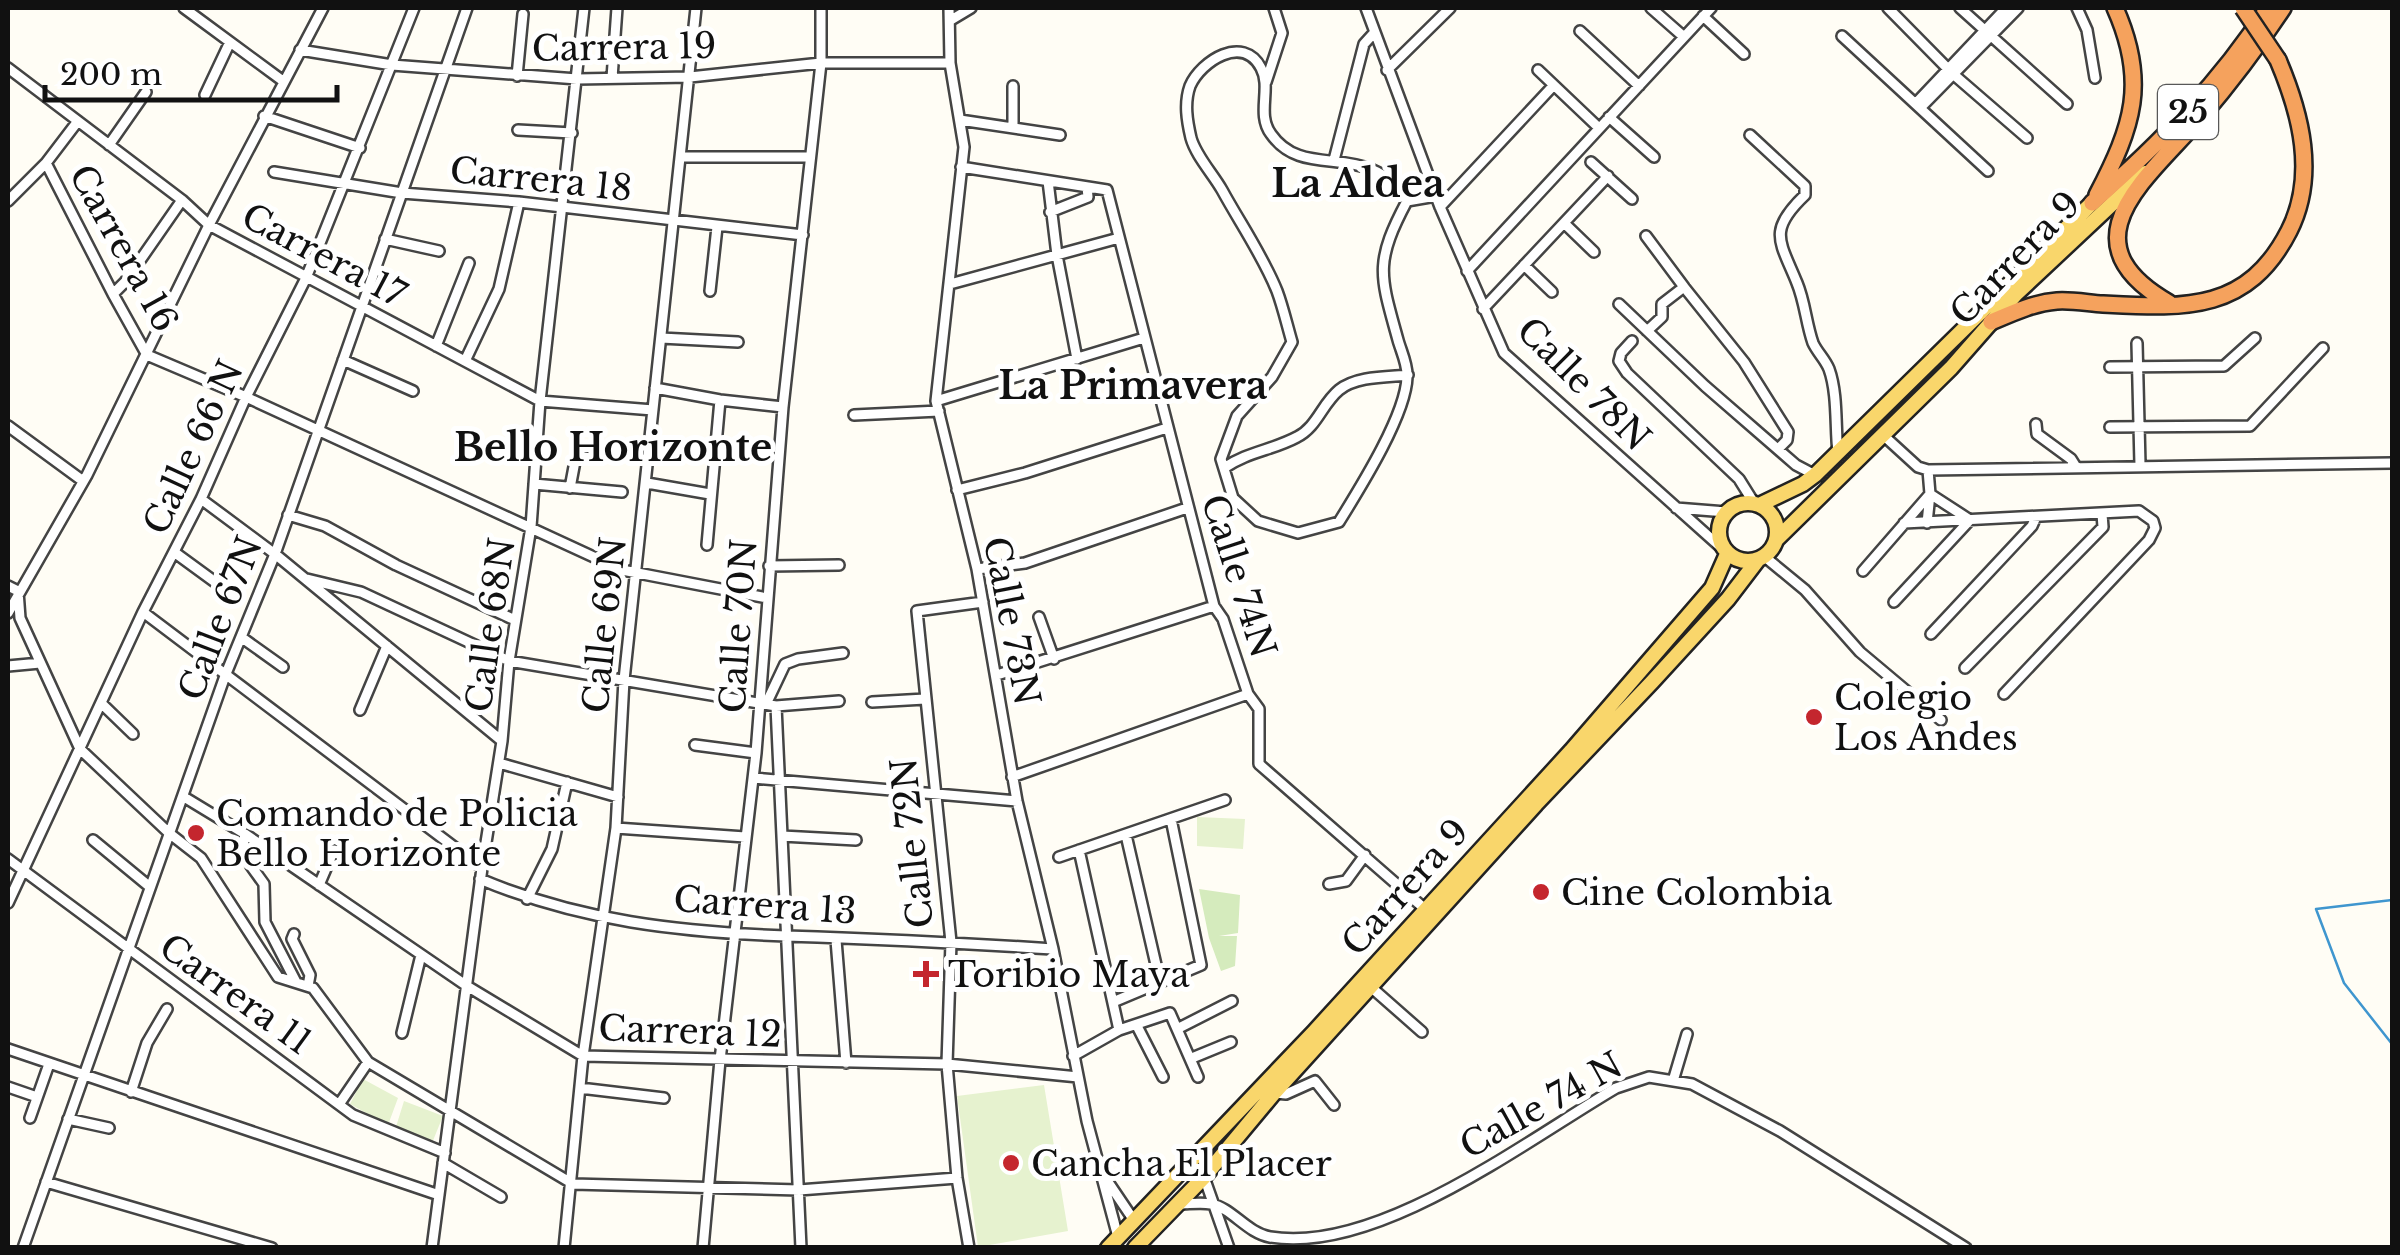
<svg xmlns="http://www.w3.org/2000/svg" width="2400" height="1255" viewBox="0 0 2400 1255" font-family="'Libre Baskerville',serif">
	<rect width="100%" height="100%" fill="#fffdf5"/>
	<!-- green -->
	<path fill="#d5ebbd" d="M1199 889 1240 895 1238 933 1219 936H1237L1235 966 1221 971 1209 938Z"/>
	<!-- pitch -->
	<path fill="#e6f2cf" d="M1197 817 1245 819 1243 849 1197 846Z
		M363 1079 398 1098 388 1125 350 1104Z
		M1044 1085 1068 1231 978 1247 957 1096Z
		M404 1101 443 1116 432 1143 395 1130Z"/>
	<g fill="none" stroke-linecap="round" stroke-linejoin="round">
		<!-- stream -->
		<path stroke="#3f96cf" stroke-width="2.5" d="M2392 900 2316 909 2344 983 2392 1044"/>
		<defs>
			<path id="street" d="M184 8 283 81
				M949 8 950 63 964 147 936 401 977 569 1017 801 1053 949 1087 1121 1118 1237
				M1366 8 1440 207 1504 353 1725 551
				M1651 8 1684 37
				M1888 8 1953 74 2027 138
				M1960 8 2067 104
				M2077 8 2087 30 2095 78
				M1703 16 1744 54
				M951 20 971 8
				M1580 31 1639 86
				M1842 36 1988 171
				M300 50 392 65 577 79 690 77 821 63H950
				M8 68 182 200 209 225 540 401 653 410
				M1387 70 1450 8
				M1538 70 1599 128
				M517 76 523 14
				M612 78 617 8
				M1266 82 1282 33 1274 8
				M1013 86V128
				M205 95 230 42
				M1917 102 2006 8
				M1921 107 2018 8
				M264 116 360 148
				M1609 117 1654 157
				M960 120 1060 135
				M518 130 572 133
				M1750 135 1805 186V195C1767 231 1780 241 1797 283 1805 302 1806 323 1813 343 1817 352 1825 359 1829 369 1838 394 1835 427 1838 453
				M109 145 146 92
				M681 157H810
				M1334 160 1364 44 1374 33
				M1591 162 1632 199
				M46 163 113 294 147 355 246 397 622 570 767 598
				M961 167 1107 190 1214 606 1223 619 1248 694 1259 709V764L1425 909
				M274 172 402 193 519 202 803 235
				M1048 181 1057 255 1077 359
				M8 201 46 163 78 121
				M1407 201C1374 263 1380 275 1398 340 1401 351 1408 365 1407 377 1406 415 1360 488 1339 522L1298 533 1258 521 1233 498 1221 459 1237 416 1272 377 1292 342C1287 325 1283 307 1277 291 1263 256 1240 223 1222 190 1213 174 1196 156 1191 138 1187 121 1184 103 1190 86 1201 61 1243 34 1261 68 1272 88 1256 114 1271 134 1305 183 1368 137 1407 201L1436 196
				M1440 207 1553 86
				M1050 212 1088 197 1087 187
				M1564 223 1594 252
				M1646 236 1684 287 1662 304V317L1647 331
				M385 239 439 251
				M1524 265 1552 292
				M1467 271 1711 8
				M950 284 1119 238
				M1684 287 1744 362 1788 432 1787 440 1778 449
				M710 291 717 227
				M113 294 125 282 182 200
				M1619 304 1705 386 1796 465 1815 475
				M1483 309 1608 176
				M661 338 738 342
				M1632 341 1621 353 1619 361 1627 373 1739 479 1754 503
				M2137 343 2140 465
				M436 346 469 263
				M343 360 413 391
				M465 361 499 289 519 202
				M2110 367 2224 366 2255 338
				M655 388 720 400 783 407
				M936 401 1144 338
				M854 415 939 411
				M2036 424 2037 434 2071 459 2076 467
				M8 426 83 481
				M2110 427 2250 426 2323 348
				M1883 435 1918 467 1928 470 2392 463
				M1224 468C1247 452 1273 450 1297 437 1317 427 1322 404 1339 390 1356 376 1387 377 1408 375
				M647 483 710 494
				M534 484 622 492
				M570 488 576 456 599 459
				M957 490 1025 473 1167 428
				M201 499 275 554 502 741
				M1676 508 1726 512
				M288 515 325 526 396 565 515 620
				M1904 523 2139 511 2153 521 2155 528 2149 540 2004 694
				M1927 523 1930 494 1928 470
				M707 545 720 400
				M174 552 226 590
				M1765 557 1805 590 1860 652 1941 720
				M769 566 839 565
				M977 569 1025 563 1187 508
				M1863 571 1930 494
				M307 579 361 592 509 661 776 706 839 701
				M8 586 18 591 20 618 80 749 169 833 201 858 278 977 313 988 368 1062 573 1184 799 1190 957 1178
				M1894 602 1970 520 1930 494
				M143 612 482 868
				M8 613 87 475 209 225 323 8
				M1039 617 1054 659
				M1931 634 2032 526 2036 517
				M241 637 283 667
				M8 666 40 663
				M1965 668 2103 527 2102 514
				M997 675 1214 606
				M767 702 785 664 798 659 843 653
				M872 702 925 699
				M102 704 133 734
				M776 706 801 1248
				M360 710 387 646
				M695 745 756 753
				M499 763 618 797
				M1012 777 1248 694
				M754 778 1017 801
				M184 797 245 834 467 986 583 1056 947 1064 1078 1077
				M616 828 745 837
				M245 834 243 847 251 866 264 884 265 922 296 982
				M1126 835 1160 982
				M782 836 856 840
				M93 840 150 887
				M1079 850 1119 1030
				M1059 857 1225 800
				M8 859 353 1115 445 1153
				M480 879C579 921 680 932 786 936 875 939 964 943 1053 949
				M1329 884 1346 881 1365 855
				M319 885 334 850
				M527 899 552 849 567 782
				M8 903 143 612 201 499 246 397 306 278 414 8
				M294 934 292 939 310 975 308 986
				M836 940 846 1063
				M1372 988 1422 1032
				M1113 1002 1201 965 1171 819
				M1137 1026 1163 1077
				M1177 1029 1232 1001
				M402 1033 421 955
				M8 1049 439 1195
				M1073 1056 1119 1030 1170 1013 1198 1077
				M1192 1058 1231 1042
				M1673 1081 1687 1034
				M8 1087 37 1097
				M580 1088 664 1098
				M131 1092 147 1043 167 1009
				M1274 1093 1286 1094 1315 1081 1334 1105
				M340 1103 368 1062
				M30 1118 49 1064
				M68 1119 109 1128
				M443 1163 501 1197
				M1204 1177 1229 1248
				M46 1182 272 1248
				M1108 1182 1135 1222
				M1180 1204C1189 1204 1201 1202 1211 1204 1232 1208 1247 1233 1270 1237 1377 1255 1527 1140 1616 1088L1649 1077 1692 1084 1780 1131 1966 1248
				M23 1248 225 676 275 554 467 8
				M432 1248 482 868 502 741 509 661 531 527 540 401 584 8
				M564 1248 583 1056 616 828 624 680 696 8
				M703 1248 720 1060 756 753 783 407 821 63V8
				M969 1248 957 1178 947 1064 951 942 917 611 983 602"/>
			<path id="primary" d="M1719 532a29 29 0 1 1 58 0a29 29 0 1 1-58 0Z
				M1759 505 1803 484 1815 475 2092 203
				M1777 539 1951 368 2016 294 2145 173
				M1108 1248 1314 1032 1571 751 1712 588 1727 554
				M1135 1248 1204 1177 1274 1093 1536 804 1652 682 1728 599 1757 561"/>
			<path id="highway" d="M2097 195C2133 126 2148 82 2115 8
				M2092 203C2158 145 2221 82 2268 8
				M2169 303C2061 241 2148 178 2200 118 2230 83 2258 46 2283 8
				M1991 322C2012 313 2033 303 2057 301 2072 300 2088 303 2103 304 2184 308 2247 313 2289 231 2317 176 2301 114 2278 60"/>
		</defs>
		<!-- street casing -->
		<use href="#street" stroke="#444" stroke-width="14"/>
		<!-- primary casing -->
		<use href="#primary" stroke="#222" stroke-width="19"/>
		<!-- highway casing -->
		<use href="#highway" stroke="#222" stroke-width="20"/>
		<!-- street -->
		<use href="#street" stroke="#fff" stroke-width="9"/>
		<!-- primary -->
		<use href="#primary" stroke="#f9d66b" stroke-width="14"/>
		<!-- highway -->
		<use href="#highway" stroke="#f5a25d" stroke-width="15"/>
		<defs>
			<path id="highway-bridge" d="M2243 8 2278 60"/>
		</defs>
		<!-- highway-bridge casing -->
		<use href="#highway-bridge" stroke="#222" stroke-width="20" stroke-linecap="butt"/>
		<!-- highway-bridge -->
		<use href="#highway-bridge" stroke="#f5a25d" stroke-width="15"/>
	</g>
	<!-- markers -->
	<g fill="#c4262e" stroke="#fff" stroke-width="4">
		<circle cx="1814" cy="717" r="10"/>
		<circle cx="196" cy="833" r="10"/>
		<circle cx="1541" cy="892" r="10"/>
		<path d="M921 959h10v10h10v10h-10v10h-10v-10h-10v-10h10z"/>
		<circle cx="1011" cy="1163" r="10"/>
	</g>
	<g text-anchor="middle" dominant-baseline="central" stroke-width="10" stroke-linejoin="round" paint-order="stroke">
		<!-- shield labels -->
		<rect fill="#fff" stroke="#585858" stroke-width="2.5" x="2158" y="85" width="60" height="54" rx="8"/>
		<g font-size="32" font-weight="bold" fill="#111">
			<text x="2188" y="112">25</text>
		</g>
		<!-- street labels -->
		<g font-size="35" fill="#111" stroke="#fff">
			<text transform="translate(624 47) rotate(-1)">Carrera 19</text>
			<text transform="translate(541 179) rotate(6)">Carrera 18</text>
			<text transform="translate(124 248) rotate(61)">Carrera 16</text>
			<text transform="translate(324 255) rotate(28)">Carrera 17</text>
			<text transform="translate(2015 258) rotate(-46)">Carrera 9</text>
			<text transform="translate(1584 384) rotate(45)">Calle 78N</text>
			<text transform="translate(193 447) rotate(-65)">Calle 66 N</text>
			<text transform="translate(1239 576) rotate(72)">Calle 74N</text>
			<text transform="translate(220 618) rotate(-69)">Calle 67N</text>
			<text transform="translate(1012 621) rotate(79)">Calle 73N</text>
			<text transform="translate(490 625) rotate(-82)">Calle 68N</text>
			<text transform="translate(604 625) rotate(-84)">Calle 69N</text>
			<text transform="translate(738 626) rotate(-86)">Calle 70N</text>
			<text transform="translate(912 843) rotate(-96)">Calle 72N</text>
			<text transform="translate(1405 887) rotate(-48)">Carrera 9</text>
			<text transform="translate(765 905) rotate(4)">Carrera 13</text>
			<text transform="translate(236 994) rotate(36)">Carrera 11</text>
			<text transform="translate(690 1031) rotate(2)">Carrera 12</text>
			<text transform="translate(1541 1105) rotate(-29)">Calle 74 N</text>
		</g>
		<!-- poi labels -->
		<g font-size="35" fill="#111" stroke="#fff" text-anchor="start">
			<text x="1834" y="697">Colegio<tspan x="1834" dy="40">Los Andes</tspan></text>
			<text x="216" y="813">Comando de Policia<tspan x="216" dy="40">Bello Horizonte</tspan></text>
			<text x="1561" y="892">Cine Colombia</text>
			<text x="948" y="974">Toribio Maya</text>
			<text x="1031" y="1163">Cancha El Placer</text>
		</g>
		<!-- neighbourhood labels -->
		<g font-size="38" font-weight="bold" fill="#111" stroke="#fff">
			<text x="1358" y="183">La Aldea</text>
			<text x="1133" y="385">La Primavera</text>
			<text x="613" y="447">Bello Horizonte</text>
		</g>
	</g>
	<!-- border -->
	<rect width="2400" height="1255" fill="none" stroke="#111111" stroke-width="20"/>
	<!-- scale -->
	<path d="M45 85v15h292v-15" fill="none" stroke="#111111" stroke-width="5"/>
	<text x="60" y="85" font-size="30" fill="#111111" stroke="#ffffff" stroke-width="8" paint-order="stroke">200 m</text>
</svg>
